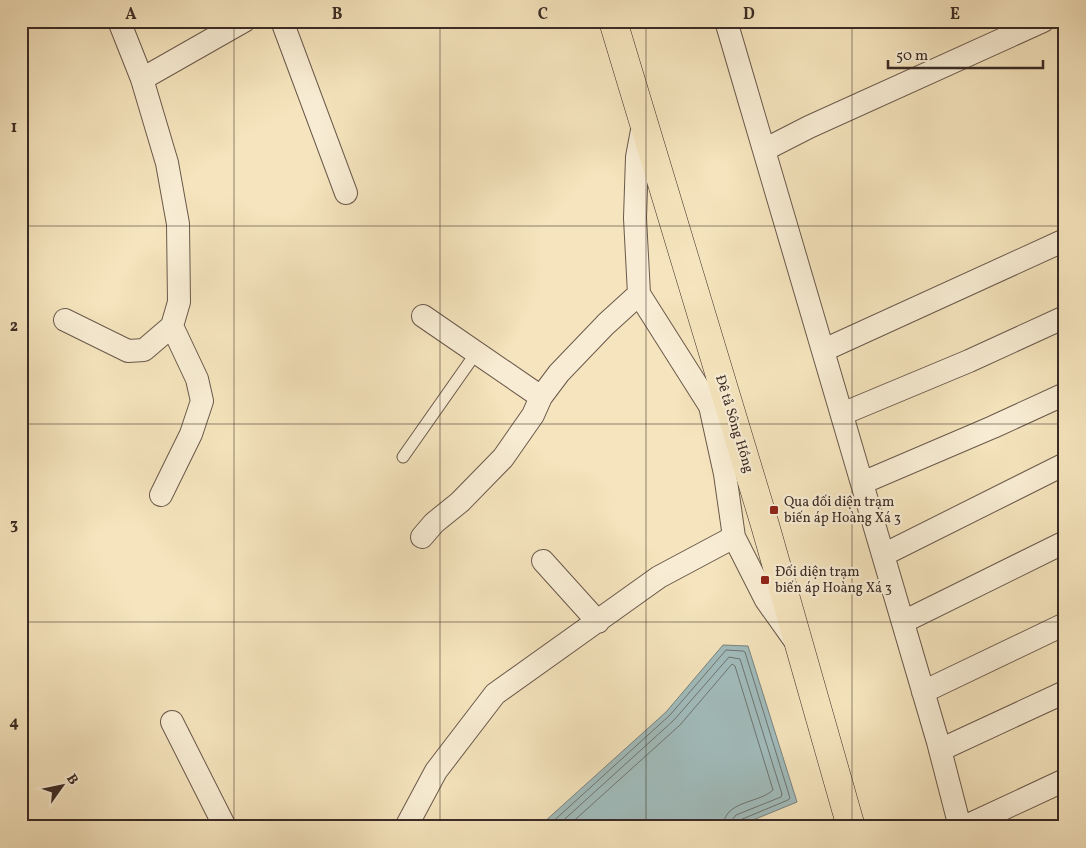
<svg xmlns="http://www.w3.org/2000/svg" width="1086" height="848" viewBox="0 0 1086 848" font-family="Vollkorn,serif">
	<rect width="100%" height="100%" fill="#f5e4bd"/>
	<filter id="stains"><feTurbulence type="fractalNoise" baseFrequency=".004" numOctaves="4"/><feColorMatrix values="0 0 0 0 .2 0 0 0 0 .09 0 0 0 0 .02 0 0 0 .5 -.17"/></filter>
	<radialGradient id="worn" r=".72"><stop offset=".6" stop-color="#630" stop-opacity="0"/><stop offset="1" stop-color="#630" stop-opacity=".3"/></radialGradient>
	<!-- water -->
	<path fill="#a1bcbc" stroke="#788280" d="M723 645 748 646 797 802 736 827H542L543 823 666 712Z"/>
	<g fill="none" stroke-linecap="round" stroke-linejoin="round">
		<!-- shore -->
		<path stroke="#6e7470" stroke-width="1" d="M547 827 670 715 726 650 743 651 745 652 790 798 788 800 740 820 737 827
			M556 827 674 720 729 657 740 659 782 794 781 797 736 815 732 820 730 827
			M567 827 680 725 732 664 735 666 773 790C758 804 724 800 723 827"/>
		<defs>
			<path id="lane" d="M403 457 476 353"/>
			<path id="street" d="M119 21 142 79 167 163 178 224 179 302 172 326 197 379 202 401 191 434 161 495
				M282 21 346 193
				M726 21 938 742 960 827
				M142 79 244 21
				M764 150 809 127 1043 21
				M639 294 710 406
				M423 316 541 397
				M65 320 128 351 144 350 172 326
				M824 350 1065 240
				M726 398 710 406 725 474 734 537
				M842 414 969 361 1065 317
				M862 483 993 427 1065 394
				M422 537 434 523 460 502 503 458 533 415 541 397 559 373 606 324 639 294 635 218 637 157 643 125
				M883 555 1065 464
				M543 561 598 622
				M903 622 1065 542
				M923 692 1065 624
				M172 722 225 827
				M940 750 1065 692
				M406 827 436 771 495 694 659 577 734 537 766 600 793 638
				M964 827 1065 780"/>
			<path id="primary" d="M613 21 765 525 851 827"/>
		</defs>
		<!-- lane casing -->
		<use href="#lane" stroke="#6a594b" stroke-width="13"/>
		<!-- street casing -->
		<use href="#street" stroke="#6a594b" stroke-width="24"/>
		<!-- primary casing -->
		<use href="#primary" stroke="#3b2b25" stroke-width="29"/>
		<!-- lane -->
		<use href="#lane" stroke="#f8edd4" stroke-width="11"/>
		<!-- street -->
		<use href="#street" stroke="#f8edd4" stroke-width="22"/>
		<!-- primary -->
		<use href="#primary" stroke="#f5e4bd" stroke-width="28"/>
	</g>
	<!-- grid -->
	<path fill="none" stroke="#3b2b25" stroke-width="1" stroke-opacity="0.55" d="M234 21V827M440 21V827M646 21V827M852 21V827M21 226H1065M21 424H1065M21 622H1065"/>
	<!-- markers -->
	<g fill="#8f2418" stroke="#f8edd4" stroke-width="2">
		<rect x="769" y="505" width="10" height="10" rx="2.5"/>
		<rect x="760" y="575" width="10" height="10" rx="2.5"/>
	</g>
	<g text-anchor="middle" dominant-baseline="central" stroke-width="4.5" stroke-linejoin="round" paint-order="stroke">
		<!-- street labels -->
		<g font-size="14" fill="#3b2b25" stroke="#f8edd4">
			<text transform="translate(734 424) rotate(73)">Đê tả Sông Hồng</text>
		</g>
		<!-- poi labels -->
		<g font-size="14" fill="#3b2b25" stroke="#f8edd4" text-anchor="start">
			<text x="784" y="502">Qua đối diện trạm<tspan x="784" dy="16">biến áp Hoàng Xá 3</tspan></text>
			<text x="775" y="572">Đối diện trạm<tspan x="775" dy="16">biến áp Hoàng Xá 3</tspan></text>
		</g>
	</g>
	<!-- margin -->
	<rect width="1086" height="848" fill="none" stroke="#f5e4bd" stroke-width="55"/>
	<!-- north arrow -->
	<g transform="translate(62 786) rotate(57)" stroke="#f8edd4" stroke-width="4" paint-order="stroke">
	<path d="M0-4L9 19L0 12L-9 19Z" fill="#3b2b25"/>
	<text y="-8" font-size="14" font-weight="bold" text-anchor="middle" fill="#3b2b25">B</text>
	</g>
	<!-- scale -->
	<path d="M888 60v8h155v-8" fill="none" stroke="#3b2b25" stroke-width="2.5"/>
	<text x="896" y="60" font-size="15" fill="#3b2b25" stroke="#f8edd4" stroke-width="4" paint-order="stroke">50 m</text>
	<rect x="28" y="28" width="1030" height="792" fill="none" stroke="#3b2b25" stroke-width="2"/>
	<g font-size="16" text-anchor="middle" font-weight="bold" fill="#3b2b25">
		<text x="131" y="19">A</text>
		<text x="337" y="19">B</text>
		<text x="543" y="19">C</text>
		<text x="749" y="19">D</text>
		<text x="955" y="19">E</text>
		<text x="14" y="132">1</text>
		<text x="14" y="331">2</text>
		<text x="14" y="529">3</text>
		<text x="14" y="727">4</text>
	</g>
	<rect width="100%" height="100%" filter="url(#stains)"/>
	<rect width="100%" height="100%" fill="url(#worn)"/>
</svg>
